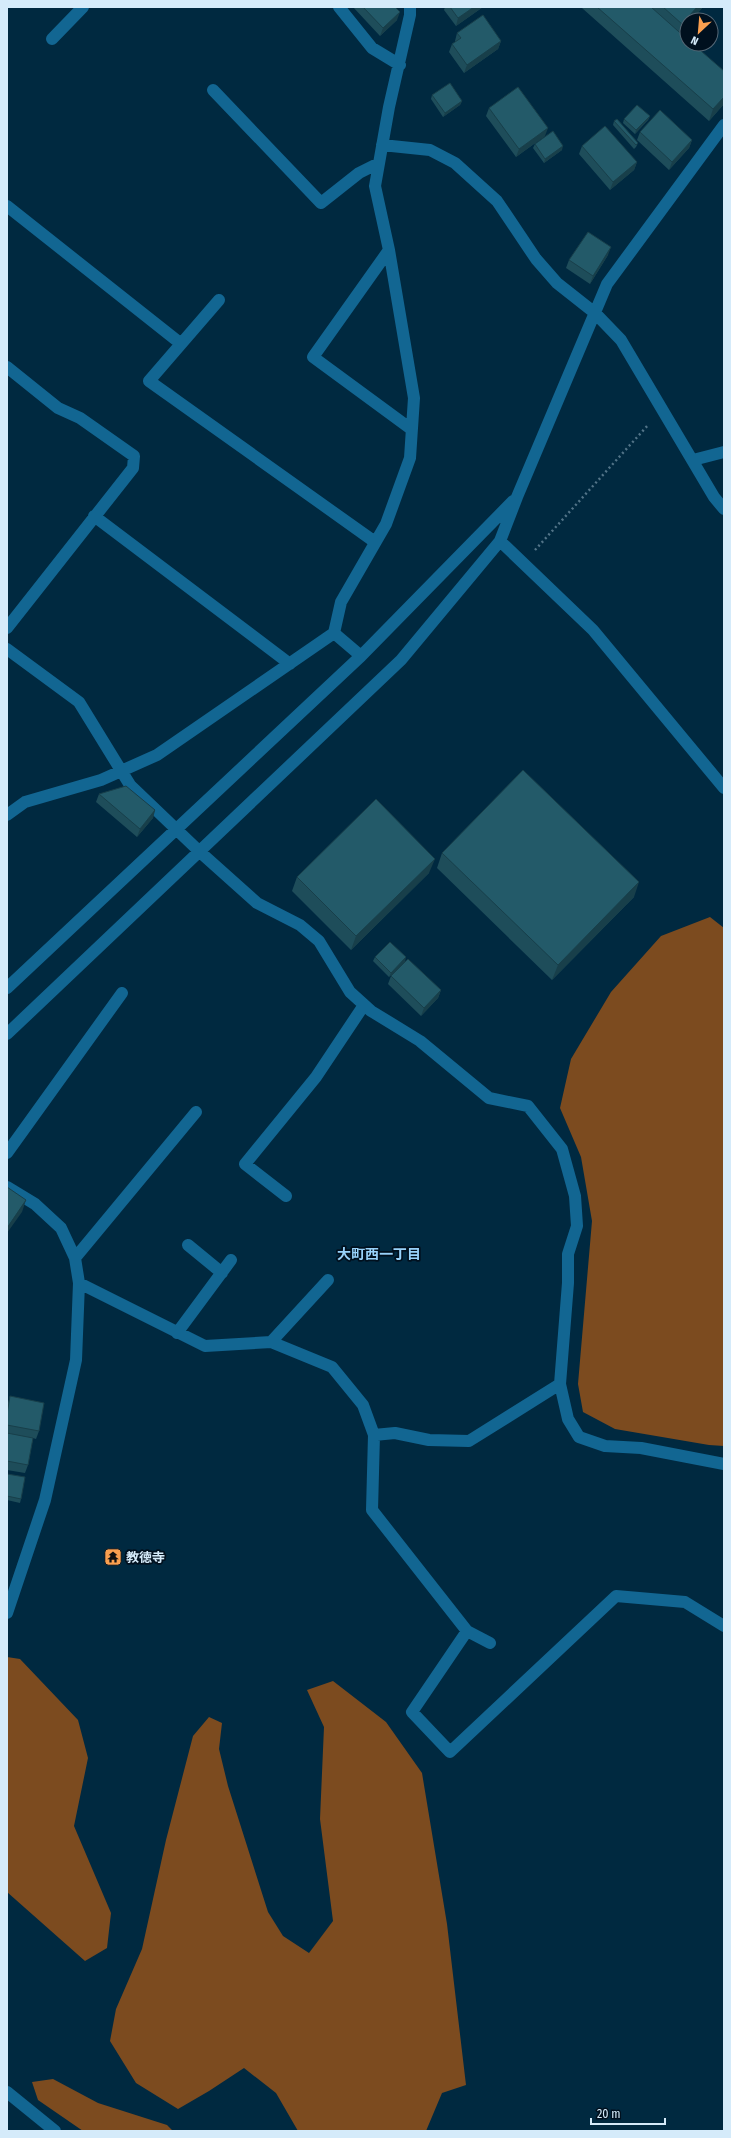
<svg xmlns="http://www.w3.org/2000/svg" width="731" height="2138" viewBox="0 0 731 2138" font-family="'Fira Sans Condensed','Noto Sans JP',sans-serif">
	<rect width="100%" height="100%" fill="#002940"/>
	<!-- forest -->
	<path fill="#7c4b1f" d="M710 917 724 928V1446L709 1445 615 1429 583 1412 578 1384 592 1221 581 1157 560 1108 571 1059 611 992 661 936Z
		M7 1657 20 1659 78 1720 88 1758 74 1826 111 1913 107 1948 85 1961 7 1892Z
		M333 1681 386 1722 422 1773 447 1924 466 2085 442 2093 426 2131H298L276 2093 244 2068 209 2091 178 2109 136 2083 110 2041 116 2009 142 1949 166 1840 193 1736 209 1717 222 1723 219 1749 228 1786 268 1912 283 1936 309 1953 333 1921 320 1819 324 1727 307 1690Z
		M53 2079 98 2103 167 2125 173 2131H83L38 2100 32 2082Z"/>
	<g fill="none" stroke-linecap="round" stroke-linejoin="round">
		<!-- path -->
		<path stroke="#527488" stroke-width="2.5" stroke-dasharray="2 3" stroke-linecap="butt" d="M535 550 649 424"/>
		<!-- minor -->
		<path stroke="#126692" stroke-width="12" d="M339 7 372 48 400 65
			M52 39 83 7
			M213 90 321 203 359 173 379 163
			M382 145 430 150 455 163 497 201 536 259 557 283 595 313 621 340 714 497 724 509
			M7 206 180 343
			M389 250 313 357 411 429
			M219 300 149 381 375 542
			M7 367 58 408 80 418 134 456 133 468 7 628
			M693 460 724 452
			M94 516 290 664
			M500 541 593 630 724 788
			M7 649 79 702 130 785 200 852 257 903 300 925 319 941 350 992 371 1011 420 1041 489 1098 528 1106 562 1149 575 1196 577 1226 568 1254V1283L560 1384 568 1419 579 1437 605 1446 641 1448 724 1464
			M361 656 334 633 341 602 386 524 410 458 414 398 389 250 375 186 389 107 410 15V7
			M7 815 25 802 101 780 157 755 334 633
			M7 988 361 656 513 501
			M7 1034 401 660 500 541 517 497 607 284 724 125
			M7 1153 122 993
			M7 1187 35 1204 61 1228 75 1258 79 1283 76 1360 45 1500 7 1613
			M286 1196 245 1164 316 1077 364 1005
			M188 1245 222 1273
			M75 1258 196 1112
			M79 1283 205 1346 271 1342 332 1367 363 1405 374 1435 372 1510 467 1631 490 1643
			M177 1333 231 1260
			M271 1342 328 1280
			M374 1435 395 1433 429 1440 469 1441 560 1384
			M467 1631 412 1712 450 1752 616 1596 685 1602 724 1626
			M7 2092 55 2131"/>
	</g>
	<!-- wall -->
	<path fill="#1e4d5a" d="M353 7H395L397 20 380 36Z
		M445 7H483L456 26 444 10Z
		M582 7H703L680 33 724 104 709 121 582 8Z
		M457 33 501 41 498 49 464 73 449 52 452 44 455 42V41Z
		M432 95 462 101 460 105 443 117 431 99Z
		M489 108 545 136 516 157 486 116Z
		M650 116 648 120 635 134 623 123 624 119Z
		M614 121 638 143 636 147 634 149 613 125Z
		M640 132 692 140 689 148 669 170 637 140Z
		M535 144 562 150 544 163 533 148Z
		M582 146 637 162 634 170 610 190 579 154Z
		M608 255 590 284 566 268 569 260Z
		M99 794 155 810 153 818 137 837 96 802Z
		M442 853 634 897 552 980 437 868Z
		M429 873 351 950 292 891 297 877Z
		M375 957 405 962 389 977 373 961Z
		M391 976 441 990 438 998 421 1016 388 984Z
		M10 1396 39 1431 36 1439 33 1438 28 1465 25 1473 7 1470V1407Z
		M7 1474 21 1499 20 1503 7 1500Z"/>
	<!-- shaded-wall -->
	<path fill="#183f4a" d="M474 7H483L456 26 458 18Z
		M697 7H703L692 20H687V25L678 35 682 24Z
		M400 12 397 20 380 36 383 28Z
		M501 41 498 49 464 73 467 65Z
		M724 97V104L709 121 713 109Z
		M462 101 460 105 443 117 445 113Z
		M650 116 648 120 635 134 636 130Z
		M548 128 545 136 516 157 519 149Z
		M692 140 689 148 669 170 672 162Z
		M563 146 562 150 544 163 545 159Z
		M637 162 634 170 610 190 613 182Z
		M611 247 608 255 590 284 593 276Z
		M155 810 153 818 137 837 140 829Z
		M435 859 429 873 351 950 356 936Z
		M639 882 634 897 552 980 558 965Z
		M406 957 405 962 389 977 391 973Z
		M441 990 438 998 421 1016 424 1008Z
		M26 1200 22 1212 7 1233V1228Z"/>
	<!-- building -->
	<path fill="#235a69" stroke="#183f4a" d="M363 7H395L400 12 383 28Z
		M450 7H474L458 18Z
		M597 7H651L687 39V44H693L724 71V97L713 109Z
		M663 7H697L682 24Z
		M483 15 501 41 467 65 452 44 461 38 457 33Z
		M450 83 462 101 445 113 432 95Z
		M518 87 548 128 519 149 489 108Z
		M637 105 650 116 636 130 624 119Z
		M660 110 692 140 672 162 640 132Z
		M617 119 638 143 636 145 614 121Z
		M605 126 637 162 613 182 582 146Z
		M553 131 563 146 545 159 535 144Z
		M588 232 611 247 593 276 569 260Z
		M523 770 639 882 558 965 442 853Z
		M126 786 155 810 140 829 99 794Z
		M376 799 435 859 356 936 297 877Z
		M390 942 406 957 391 973 375 957Z
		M408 959 441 990 424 1008 391 976Z
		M7 1187 26 1200 7 1228Z
		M10 1396 44 1403 39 1431 7 1425V1414Z
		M7 1433 33 1438 28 1465 7 1461Z
		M7 1474 25 1477 21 1499 7 1496Z"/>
	<!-- icons -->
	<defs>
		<symbol id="temple-square" viewBox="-11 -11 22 22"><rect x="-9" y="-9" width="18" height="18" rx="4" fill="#fa9f4f" stroke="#00101e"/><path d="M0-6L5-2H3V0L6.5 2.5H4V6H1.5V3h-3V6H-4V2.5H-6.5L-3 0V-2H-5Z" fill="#111"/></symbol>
	</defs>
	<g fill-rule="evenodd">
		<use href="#temple-square" x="103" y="1547" width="20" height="20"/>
	</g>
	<g text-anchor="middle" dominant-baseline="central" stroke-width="3.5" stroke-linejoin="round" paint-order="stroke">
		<!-- poi labels -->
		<g font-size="13" font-weight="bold" fill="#d5ebfa" stroke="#00101e" text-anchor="start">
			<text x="126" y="1557">教徳寺</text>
		</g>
		<!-- neighbourhood labels -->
		<g font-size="14" font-weight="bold" fill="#98d2fa" stroke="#00101e">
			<text x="379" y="1254">大町西一丁目</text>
		</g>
	</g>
	<!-- border -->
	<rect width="731" height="2138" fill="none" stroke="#d5ebfa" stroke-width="16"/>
	<!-- north arrow -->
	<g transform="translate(699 32) rotate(206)"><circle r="19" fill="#00101e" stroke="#556876"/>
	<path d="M0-3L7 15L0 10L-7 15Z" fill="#fa9f4f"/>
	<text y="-6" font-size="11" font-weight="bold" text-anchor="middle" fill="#d5ebfa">N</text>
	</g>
	<!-- scale -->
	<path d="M591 2118v6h74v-6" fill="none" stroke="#d5ebfa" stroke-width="2"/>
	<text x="597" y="2118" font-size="12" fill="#d5ebfa" stroke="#00101e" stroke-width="3" paint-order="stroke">20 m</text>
</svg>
